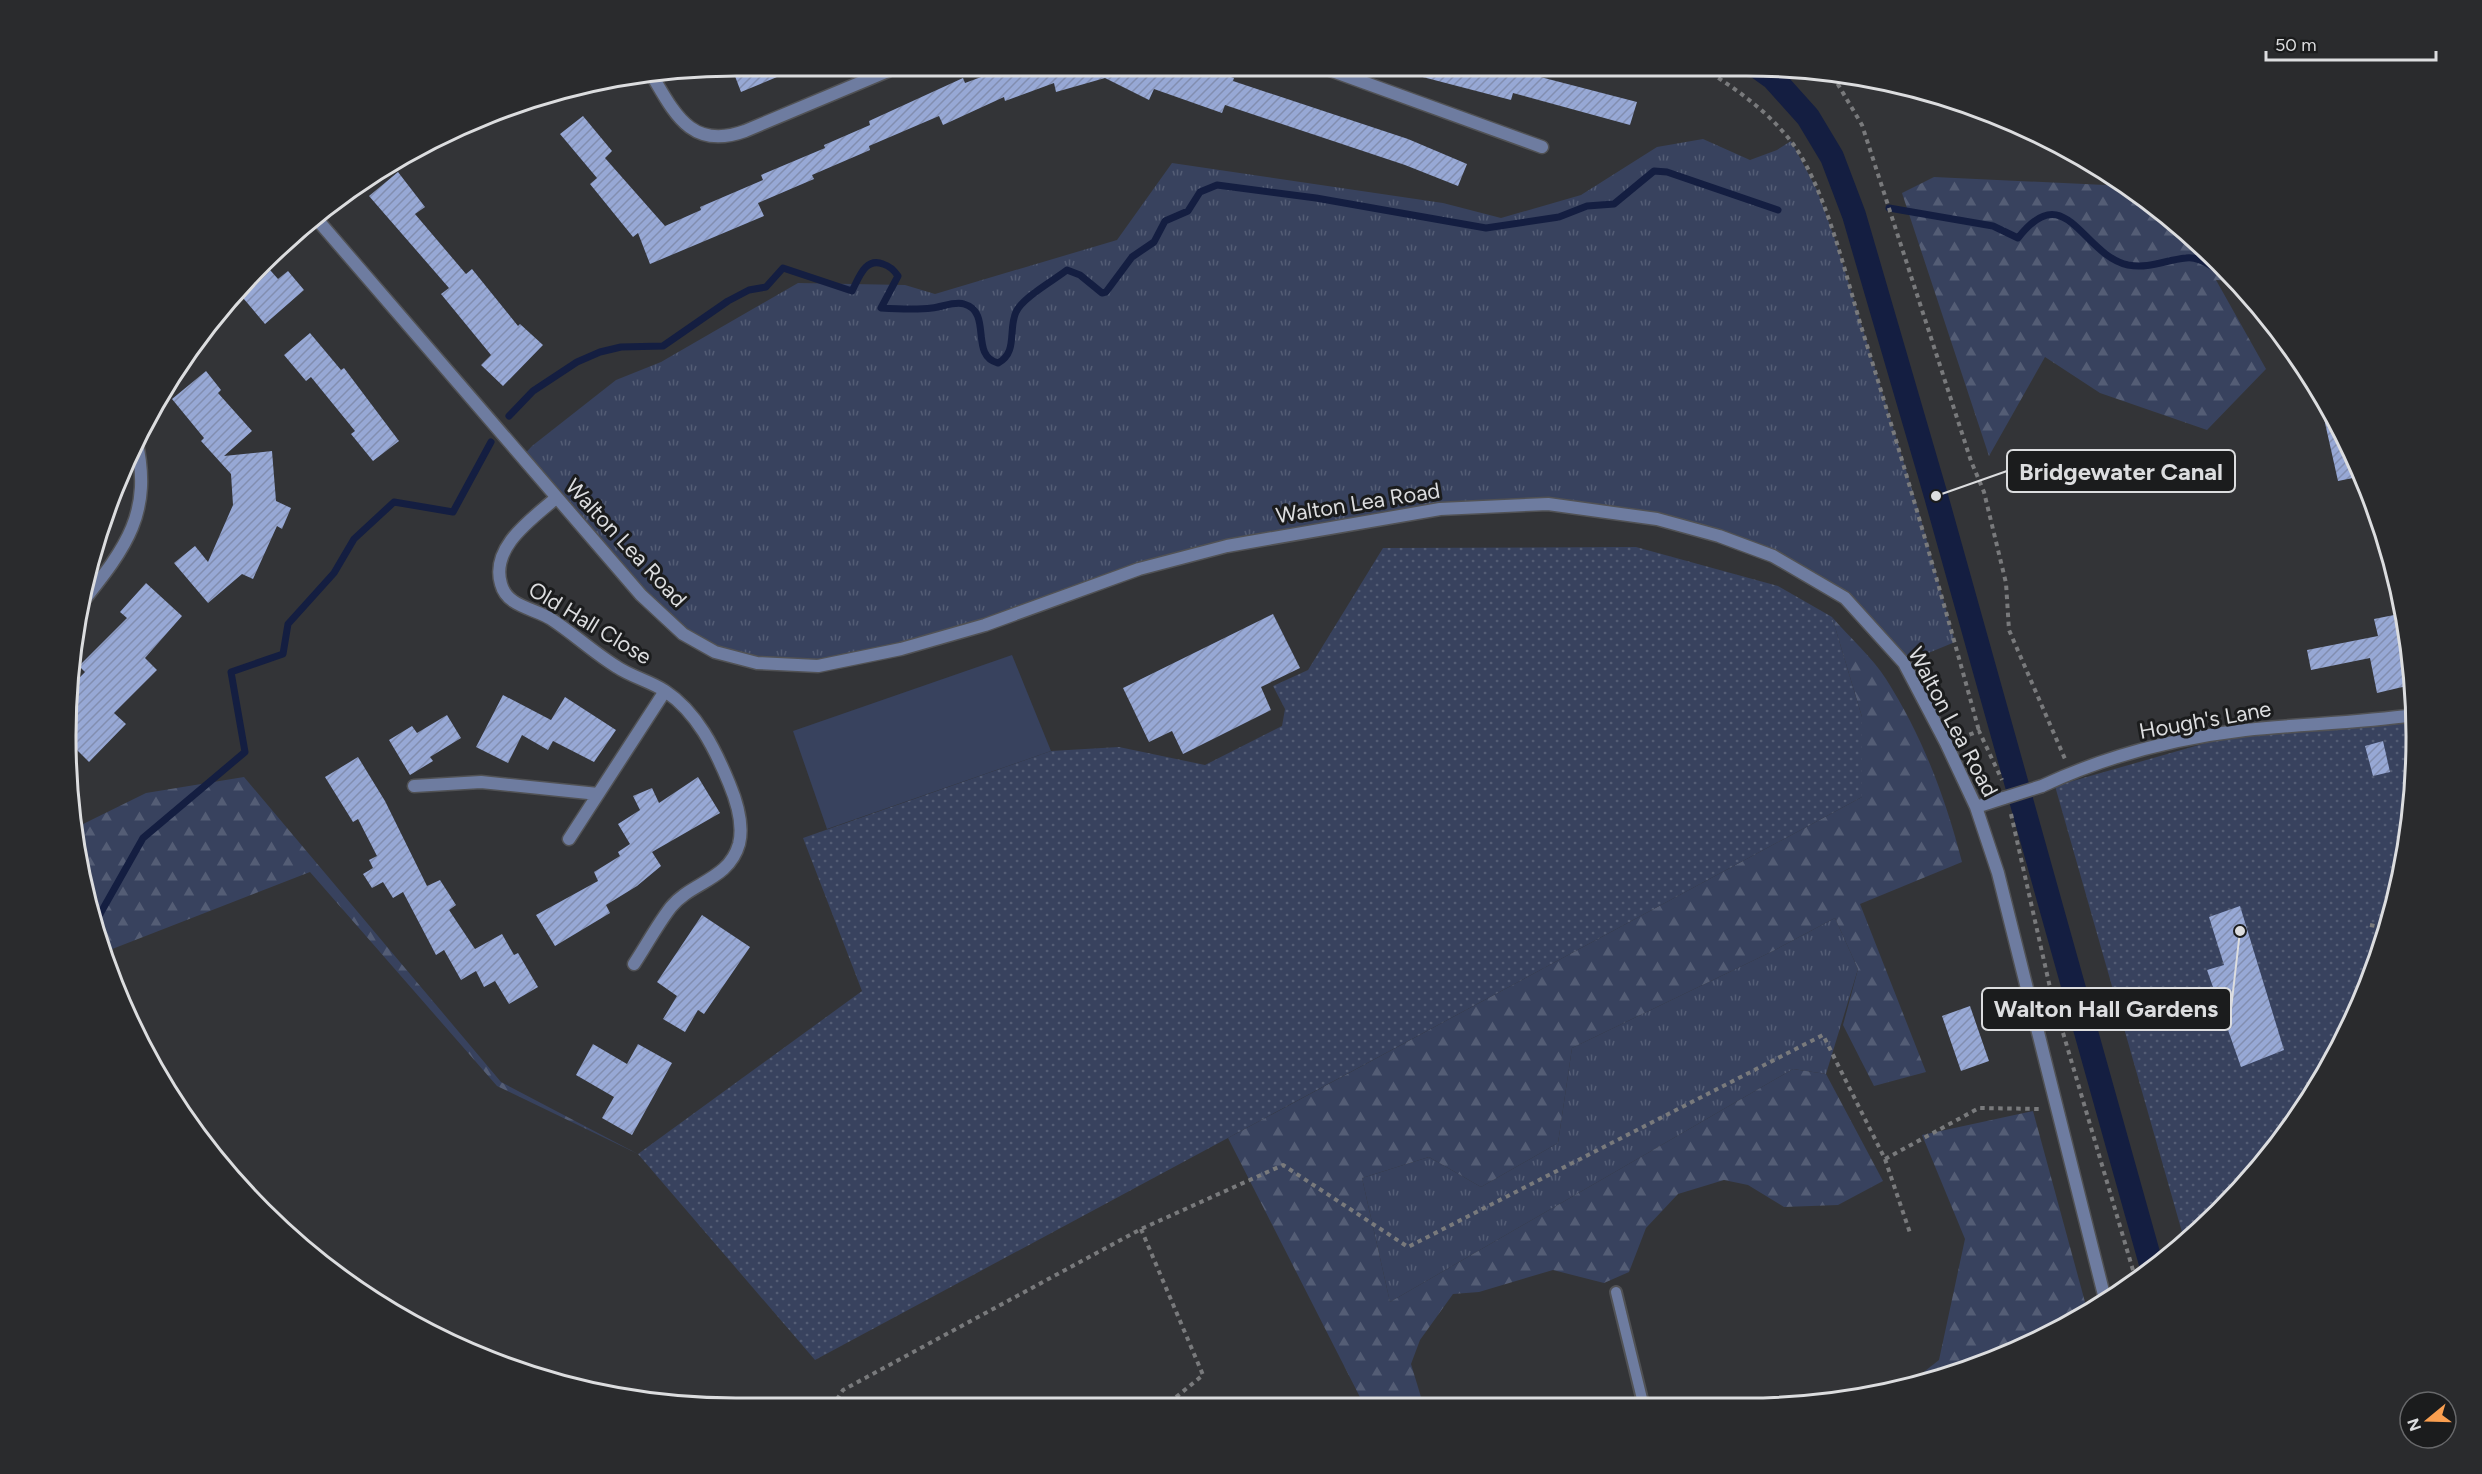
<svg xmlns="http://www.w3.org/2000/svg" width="2482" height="1474" viewBox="0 0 2482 1474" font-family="Figtree,sans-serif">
	<defs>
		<pattern id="grass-tufts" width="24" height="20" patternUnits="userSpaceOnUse" patternTransform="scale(1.5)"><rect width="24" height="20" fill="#38425e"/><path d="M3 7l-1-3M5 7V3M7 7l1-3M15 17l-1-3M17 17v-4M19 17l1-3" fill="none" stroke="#545d75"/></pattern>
		<pattern id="forest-firs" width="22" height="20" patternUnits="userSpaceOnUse" patternTransform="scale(1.5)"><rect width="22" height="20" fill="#38425e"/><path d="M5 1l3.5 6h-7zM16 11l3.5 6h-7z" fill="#545d75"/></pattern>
		<pattern id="park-dots" width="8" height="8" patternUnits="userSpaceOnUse" patternTransform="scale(1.5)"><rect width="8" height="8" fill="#38425e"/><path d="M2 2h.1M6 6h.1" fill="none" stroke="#545d75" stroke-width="1.8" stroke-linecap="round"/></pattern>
		<pattern id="building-hatch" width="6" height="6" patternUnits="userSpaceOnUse" patternTransform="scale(1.5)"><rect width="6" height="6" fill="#97a8d5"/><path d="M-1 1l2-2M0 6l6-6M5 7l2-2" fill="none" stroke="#828eb0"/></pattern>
	</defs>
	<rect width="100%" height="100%" fill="#333437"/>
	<!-- grass -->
	<path fill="url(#grass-tufts)" d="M1703 139 1750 160 1777 150 1791 141 1817 190 1836 242 1918 509 1955 642 1904 663 1845 598 1719 536 1548 504 1440 509 1227 546 985 625 818 666 757 663 683 634 521 458 532 446 616 380 661 362 798 283 905 285 935 294 1117 240 1172 163 1443 203 1501 218 1581 195 1657 147Z
		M1835 918 1858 969 1826 1074 1793 1069 1390 1302 1362 1178 1429 1157 1481 1187 1558 1143 1572 1048 1773 951Z"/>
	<!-- forest -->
	<path fill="url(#forest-firs)" d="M1934 177 2126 186 2219 262 2235 281 2216 280 2266 369 2207 430 2100 393 2045 357 1989 456 1902 193Z
		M1832 617C1849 637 1872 657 1886 679 1922 735 1946 799 1962 862L1860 904 1926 1072 1874 1086 1843 1025 1858 969 1835 918 1773 951 1572 1048 1558 1143 1481 1187 1429 1157 1362 1178 1390 1302 1793 1069 1826 1074 1883 1181 1838 1205 1784 1207 1748 1185 1724 1180 1678 1194 1646 1228 1629 1272 1604 1283 1553 1270 1479 1292 1453 1294 1420 1340 1411 1364 1424 1407H1365L1228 1138 1862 797V717Z
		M244 777 501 1082 638 1154 497 1086 310 872 102 953 77 827 146 793Z
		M2033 1111 2088 1313 1960 1372 1911 1382 1939 1360 1965 1239 1922 1135Z"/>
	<!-- park -->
	<path fill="url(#park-dots)" d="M1636 547 1778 586 1832 617 1862 717V797L815 1360 638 1154 862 991 803 838 1051 751 1119 747 1205 765 1282 726 1285 709 1273 686 1308 670 1383 548Z
		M2413 710 2416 737 2403 868 2365 993 2303 1109 2219 1212 2184 1239 2055 786 2276 723Z"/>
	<!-- pitch -->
	<path fill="#38425e" d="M1012 655 1051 751 827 829 793 731Z"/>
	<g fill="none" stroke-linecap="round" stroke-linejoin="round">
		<!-- stream -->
		<path stroke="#141e41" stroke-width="7" d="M1889 208 1993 226 2018 238C2066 176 2082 255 2128 265 2150 269 2165 260 2186 258 2203 256 2212 270 2228 273
			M509 416 533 391 577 362 600 352 621 347 663 346 728 301 749 290 766 287 783 268 852 291C859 278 865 257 883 264 890 266 894 270 898 276L881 308C898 309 916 310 932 308 942 307 955 301 964 304 993 312 969 356 998 363 1018 353 1008 329 1016 312 1022 298 1054 280 1067 270L1080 275 1102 293 1106 292 1132 257 1154 242 1165 221 1188 211 1200 192 1217 185 1316 198 1486 228 1559 217 1587 206 1614 204 1654 171 1667 172 1778 210
			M94 916 100 914 143 838 245 752 231 672 283 654 288 624 334 573 354 539 394 502 453 512 491 442"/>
		<!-- canal -->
		<path stroke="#141e41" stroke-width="24" d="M1759 68 1773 78 1808 117 1832 157 1854 215 1936 496 2151 1264"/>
	</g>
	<!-- building -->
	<path fill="url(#building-hatch)" d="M1416 69H1509L1637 102 1630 125 1513 93 1511 100 1415 75Z
		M1000 70H1209L1234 78 1233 81 1408 139 1467 164 1458 186 1405 165 1225 105 1222 113 1154 89 1149 100 1105 78 1056 92 1054 83 1005 101 1004 97 943 125 939 116 869 146 870 150 812 175 814 179 758 203 764 216 650 264 638 233 633 237 590 184 597 178 560 134 583 116 612 151 605 158 665 226 701 210 700 207 763 180 761 175 825 148 824 145 870 125 869 121 963 78 965 83Z
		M733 71H789V72L741 92Z
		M398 172 425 207 415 214 466 274 472 269 518 326 520 324 543 345 503 386 481 365 491 355 441 294 449 288 369 196Z
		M263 262 278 279 288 271 304 290 265 324 238 292Z
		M310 333 341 370 344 368 399 441 373 461 351 434 355 431 311 377 306 381 284 355Z
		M206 371 221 390 218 393 252 431 224 456 272 451 276 501 291 508 282 529 277 526 253 579 242 574 208 603 174 563 195 546 208 562 233 505 231 474 201 441 204 438 172 399Z
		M2328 412 2335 425 2363 476 2338 481 2323 414Z
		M146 583 182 616 145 658 157 670 114 713 126 724 89 762 69 742 70 687 85 672 79 666 127 618 120 612Z
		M2404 613 2411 685 2377 693 2370 658 2311 670 2307 650 2378 636 2374 619Z
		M1273 614 1300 668 1261 687 1271 710 1183 754 1172 731 1149 742 1123 688Z
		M503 695 551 720 565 697 616 730 594 762 553 741 548 750 522 735 508 763 476 747Z
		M447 715 461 738 430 757 433 761 410 775 389 740 412 726 417 733Z
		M2383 741 2390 772 2373 776 2365 746Z
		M358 757 385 801 427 886 440 880 456 905 449 910 475 949 502 934 514 955 518 953 538 987 509 1004 495 981 484 987 476 971 461 980 444 950 436 955 403 892 393 898 383 882 372 888 363 874 373 868 369 860 377 856 358 819 353 822 325 777Z
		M698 777 720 813 652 852 661 866 637 886 606 905 610 913 555 946 536 915 598 881 594 872 620 856 618 852 630 844 618 824 640 810 633 796 652 788 659 803Z
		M2240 906 2284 1050 2241 1067 2207 970 2224 965 2209 917Z
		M702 915 750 947 704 1014 698 1010 685 1032 663 1019 677 996 657 982Z
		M1970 1006 1989 1061 1961 1071 1942 1016Z
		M593 1044 627 1064 638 1044 672 1063 632 1135 602 1118 614 1097 576 1075Z"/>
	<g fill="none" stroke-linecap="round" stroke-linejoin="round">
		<defs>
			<path id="lane" d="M1616 1292 1644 1407"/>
			<path id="street" d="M1327 69 1542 147
				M650 72C674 112 690 151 745 131L888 71
				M315 217 641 595 683 634 715 652 757 663 818 666 901 649 985 625 1139 569 1227 546 1440 509 1548 504 1657 519 1719 536 1773 556 1845 598 1904 663 1946 743 1976 807 1998 873 2105 1299
				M556 498C532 519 490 547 501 584 507 607 534 608 551 619 574 634 594 653 617 667 632 677 650 681 665 691 697 712 715 749 729 783 737 802 744 824 739 844 729 880 691 882 671 907 657 925 646 946 634 964
				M81 604C126 547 153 514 136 439
				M414 786 481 782 598 794
				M2042 786C2104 757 2176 738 2245 730 2301 724 2358 723 2414 715
				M1976 807 2004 798
				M569 839 665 691"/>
		</defs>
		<!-- lane casing -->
		<use href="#lane" stroke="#515255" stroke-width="14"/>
		<!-- street casing -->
		<use href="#street" stroke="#515255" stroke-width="15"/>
		<!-- path -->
		<path stroke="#797a7c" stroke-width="4" stroke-dasharray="4.5 4.5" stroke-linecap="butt" d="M1703 68C1736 89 1765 109 1790 140 1824 183 1845 272 1861 326 1903 460 1942 595 1979 731
			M1833 76 1862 125 1971 461 1984 492 2006 583 2009 630 2065 759
			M1961 738 1979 731 2002 780
			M2011 814 2051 992 2135 1277
			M2370 925 2385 928
			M1885 1159 1910 1233
			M1141 1229 1203 1375 1164 1407
			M832 1407 843 1390 1141 1229 1283 1165 1408 1247 1823 1035 1885 1159 1979 1108 2040 1109"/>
		<!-- lane -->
		<use href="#lane" stroke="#6e7ca0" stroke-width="10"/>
		<!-- street -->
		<use href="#street" stroke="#6e7ca0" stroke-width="12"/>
		<defs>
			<path id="street-bridge" d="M2004 798 2042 786"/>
		</defs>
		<!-- street-bridge casing -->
		<use href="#street-bridge" stroke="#515255" stroke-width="15" stroke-linecap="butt"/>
		<!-- street-bridge -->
		<use href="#street-bridge" stroke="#6e7ca0" stroke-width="12"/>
	</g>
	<g text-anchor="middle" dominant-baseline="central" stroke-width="6" stroke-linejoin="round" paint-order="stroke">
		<!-- street labels -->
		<g font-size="22" fill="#dcdddf" stroke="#1b1c1d">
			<text transform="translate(1358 503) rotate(-9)">Walton Lea Road</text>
			<text transform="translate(626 543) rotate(47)">Walton Lea Road</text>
			<text transform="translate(590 623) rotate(31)">Old Hall Close</text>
			<text transform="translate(2205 720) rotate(-10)">Hough's Lane</text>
			<text transform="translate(1953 722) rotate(62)">Walton Lea Road</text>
		</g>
	</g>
	<!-- crop -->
	<path d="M0 0H2482V1474H0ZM736 76H1746A660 660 0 0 1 2406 736V738A660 660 0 0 1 1746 1398H736A660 660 0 0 1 76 738V736A660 660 0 0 1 736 76Z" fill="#2a2b2d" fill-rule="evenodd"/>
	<path fill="none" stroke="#dcdddf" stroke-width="3" d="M736 76H1746A660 660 0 0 1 2406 736V738A660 660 0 0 1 1746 1398H736A660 660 0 0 1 76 738V736A660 660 0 0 1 736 76Z"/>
	<!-- callouts -->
	<path fill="none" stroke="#dcdddf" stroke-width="2" d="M1936 496L2007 471M2240 931L2231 1009"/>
	<g fill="#dcdddf" stroke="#1b1c1d" stroke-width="2">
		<circle cx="1936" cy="496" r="6"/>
		<circle cx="2240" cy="931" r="6"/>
	</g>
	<g fill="#1b1c1d" stroke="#dcdddf" stroke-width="2">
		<rect x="2007" y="450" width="228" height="42" rx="6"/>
		<rect x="1982" y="988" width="249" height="42" rx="6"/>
	</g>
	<g font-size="24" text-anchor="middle" font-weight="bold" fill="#dcdddf">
		<text x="2121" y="480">Bridgewater Canal</text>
		<text x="2106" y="1017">Walton Hall Gardens</text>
	</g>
	<!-- north arrow -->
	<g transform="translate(2428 1420) rotate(251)"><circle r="28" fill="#1b1c1d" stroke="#68696b" stroke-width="1.5"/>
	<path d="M0-4.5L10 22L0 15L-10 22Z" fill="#fa9f50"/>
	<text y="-9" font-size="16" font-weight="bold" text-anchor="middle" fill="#dcdddf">N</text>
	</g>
	<!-- scale -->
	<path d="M2266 51v9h170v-9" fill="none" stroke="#dcdddf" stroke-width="3"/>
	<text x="2275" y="51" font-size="18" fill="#dcdddf" stroke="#1b1c1d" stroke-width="4.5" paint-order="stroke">50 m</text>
</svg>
